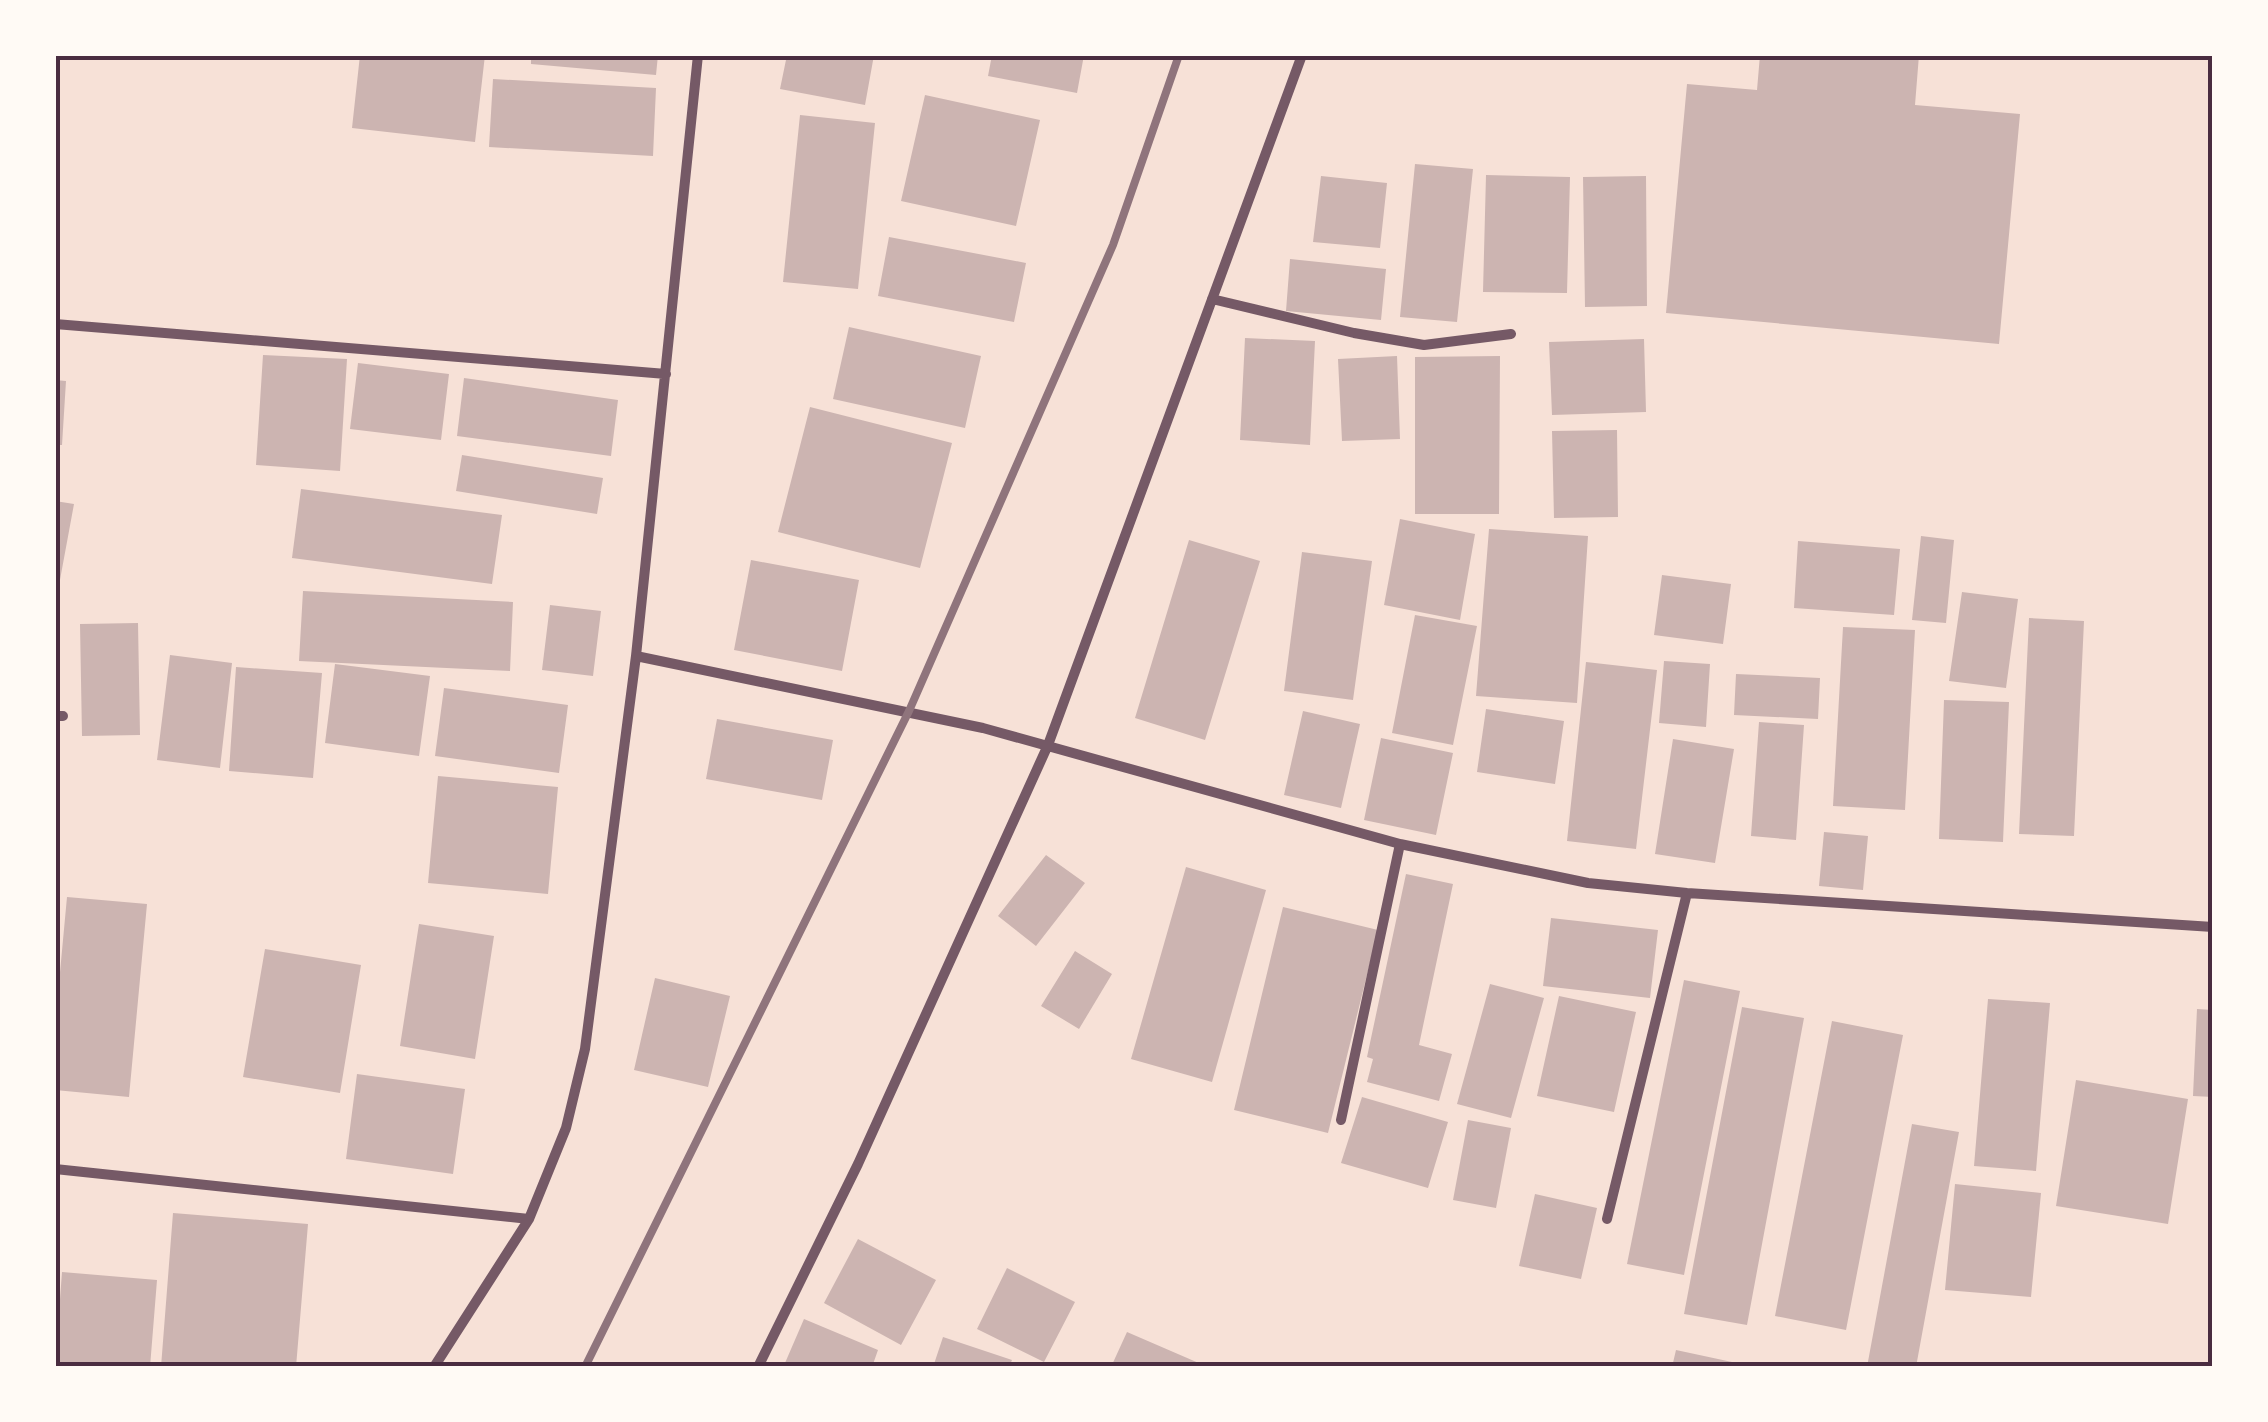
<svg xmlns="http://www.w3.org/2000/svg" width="2268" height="1422" viewBox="0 0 2268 1422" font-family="'Asap Condensed',sans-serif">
	<rect width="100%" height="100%" fill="#f7e1d7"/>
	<!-- building -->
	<path fill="#ccb4b1" d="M360 55H485L475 142 352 128Z
		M531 55H658L656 75 531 64Z
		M787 55H874L865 105 780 89Z
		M992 55H1084L1077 93 988 76Z
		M1760 55H1919L1915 105 2020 114 1999 344 1666 313 1687 84 1757 90Z
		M493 79 656 88 653 156 489 147Z
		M925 95 1040 120 1016 226 901 201Z
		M800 115 875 123 858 289 783 282Z
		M1415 164 1473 169 1457 322 1400 317Z
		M1486 175 1570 177 1567 293 1483 292Z
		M1321 176 1387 183 1380 248 1313 242Z
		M1646 176 1647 306 1585 307 1583 177Z
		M889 237 1026 263 1014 322 878 296Z
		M1290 259 1386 269 1381 320 1286 311Z
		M849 327 981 356 965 428 833 399Z
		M1245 338 1315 341 1310 445 1240 440Z
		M1644 339 1646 412 1552 415 1549 342Z
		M263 355 347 359 340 471 256 465Z
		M1397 356 1400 439 1342 441 1338 359Z
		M1500 356 1499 514H1415V357Z
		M358 363 449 374 441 440 350 429Z
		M464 378 618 400 611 456 457 436Z
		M55 380 66 381 62 445H55Z
		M810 407 952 443 920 568 778 532Z
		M1617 430 1618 517 1554 518 1552 431Z
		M462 455 603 478 597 514 456 491Z
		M301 489 502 515 492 584 292 558Z
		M55 501 74 504 57 596H55Z
		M1400 519 1475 534 1460 620 1384 605Z
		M1489 529 1588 536 1577 703 1476 696Z
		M1921 536 1954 540 1946 623 1912 620Z
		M1189 540 1260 561 1205 740 1135 718Z
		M1798 541 1900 549 1894 615 1794 608Z
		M1302 552 1372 561 1353 700 1284 691Z
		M751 560 859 580 842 671 734 650Z
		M1662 575 1731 584 1723 644 1654 635Z
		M303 591 513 602 510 671 299 661Z
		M1962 592 2018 599 2006 688 1949 681Z
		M550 605 601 611 593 676 542 670Z
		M1415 615 1477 626 1453 745 1392 733Z
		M2029 618 2084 621 2074 836 2019 834Z
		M138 623 140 735 82 736 80 624Z
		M1843 627 1915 630 1905 810 1833 806Z
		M170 655 232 663 220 768 157 760Z
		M1664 661 1710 664 1706 727 1659 723Z
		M1586 662 1657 670 1636 849 1567 841Z
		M335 664 430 676 419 756 325 743Z
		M236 667 322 673 313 778 229 771Z
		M1736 674 1820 678 1818 719 1734 715Z
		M444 688 568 705 559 773 435 756Z
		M1944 700 2009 702 2003 842 1939 839Z
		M1486 709 1564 721 1555 784 1477 772Z
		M1303 711 1360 724 1341 808 1284 795Z
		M717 719 833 740 822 800 706 779Z
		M1759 722 1804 725 1796 840 1751 836Z
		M1381 738 1453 753 1436 835 1364 820Z
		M1673 739 1734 749 1715 863 1655 854Z
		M438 776 558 787 548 894 428 883Z
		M1824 832 1868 836 1863 890 1819 886Z
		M1046 855 1085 883 1036 946 998 916Z
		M1186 867 1266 890 1212 1082 1131 1059Z
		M1406 874 1453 884 1419 1045 1452 1054 1439 1101 1367 1082 1373 1059 1367 1057Z
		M67 897 147 904 129 1097 55 1090V1026Z
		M1283 907 1378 930 1328 1133 1234 1110Z
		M1551 918 1658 930 1650 998 1543 986Z
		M419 924 494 936 475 1059 400 1046Z
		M265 949 361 965 340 1093 243 1077Z
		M1075 951 1112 974 1079 1029 1041 1006Z
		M655 978 730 996 708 1087 634 1070Z
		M1684 980 1740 991 1684 1275 1627 1264Z
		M1490 984 1544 998 1511 1118 1457 1104Z
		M1559 996 1636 1012 1614 1112 1537 1096Z
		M1988 999 2050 1003 2036 1171 1974 1166Z
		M1742 1007 1804 1018 1747 1325 1684 1314Z
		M2197 1009 2213 1010V1097L2193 1096Z
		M1832 1021 1903 1035 1846 1330 1775 1316Z
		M357 1074 465 1089 453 1174 346 1159Z
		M2076 1080 2188 1099 2168 1224 2056 1206Z
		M1362 1097 1448 1122 1428 1188 1341 1163Z
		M1468 1120 1511 1128 1496 1208 1453 1200Z
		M1912 1124 1959 1132 1916 1367H1867Z
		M1955 1184 2041 1193 2031 1297 1945 1290Z
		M1535 1194 1597 1208 1581 1279 1519 1266Z
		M173 1213 308 1224 296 1367H161Z
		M858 1239 936 1280 901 1345 824 1303Z
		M1007 1268 1075 1302 1044 1362 977 1329Z
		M62 1272 157 1280 150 1367H55Z
		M804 1319 878 1350 872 1367H795L785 1363Z
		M1127 1332 1208 1367H1111Z
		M943 1337 1012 1360 1009 1367H933Z
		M1676 1350 1746 1365V1367H1672Z"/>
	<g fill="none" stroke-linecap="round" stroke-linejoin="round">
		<!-- minor -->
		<path stroke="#755966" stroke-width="10" d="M1212 299 1354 333 1424 345 1511 334
			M55 324 666 374
			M636 656 983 728 1400 844 1588 883 1687 893 2213 927
			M55 716H63
			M1341 1120 1400 844
			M55 1169 529 1219
			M1607 1219 1687 893
			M434 1367 529 1219 566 1128 585 1049 636 656 698 55
			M758 1367 858 1164 1048 745 1302 55"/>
		<!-- rail -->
		<path stroke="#8f747c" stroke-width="8" d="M585 1367 909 711 1113 245 1179 55"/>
	</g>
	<!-- border -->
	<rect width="2268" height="1422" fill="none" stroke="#fffaf5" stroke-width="115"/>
	<rect x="58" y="58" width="2152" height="1306" fill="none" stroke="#4a2c40" stroke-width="4"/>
</svg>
